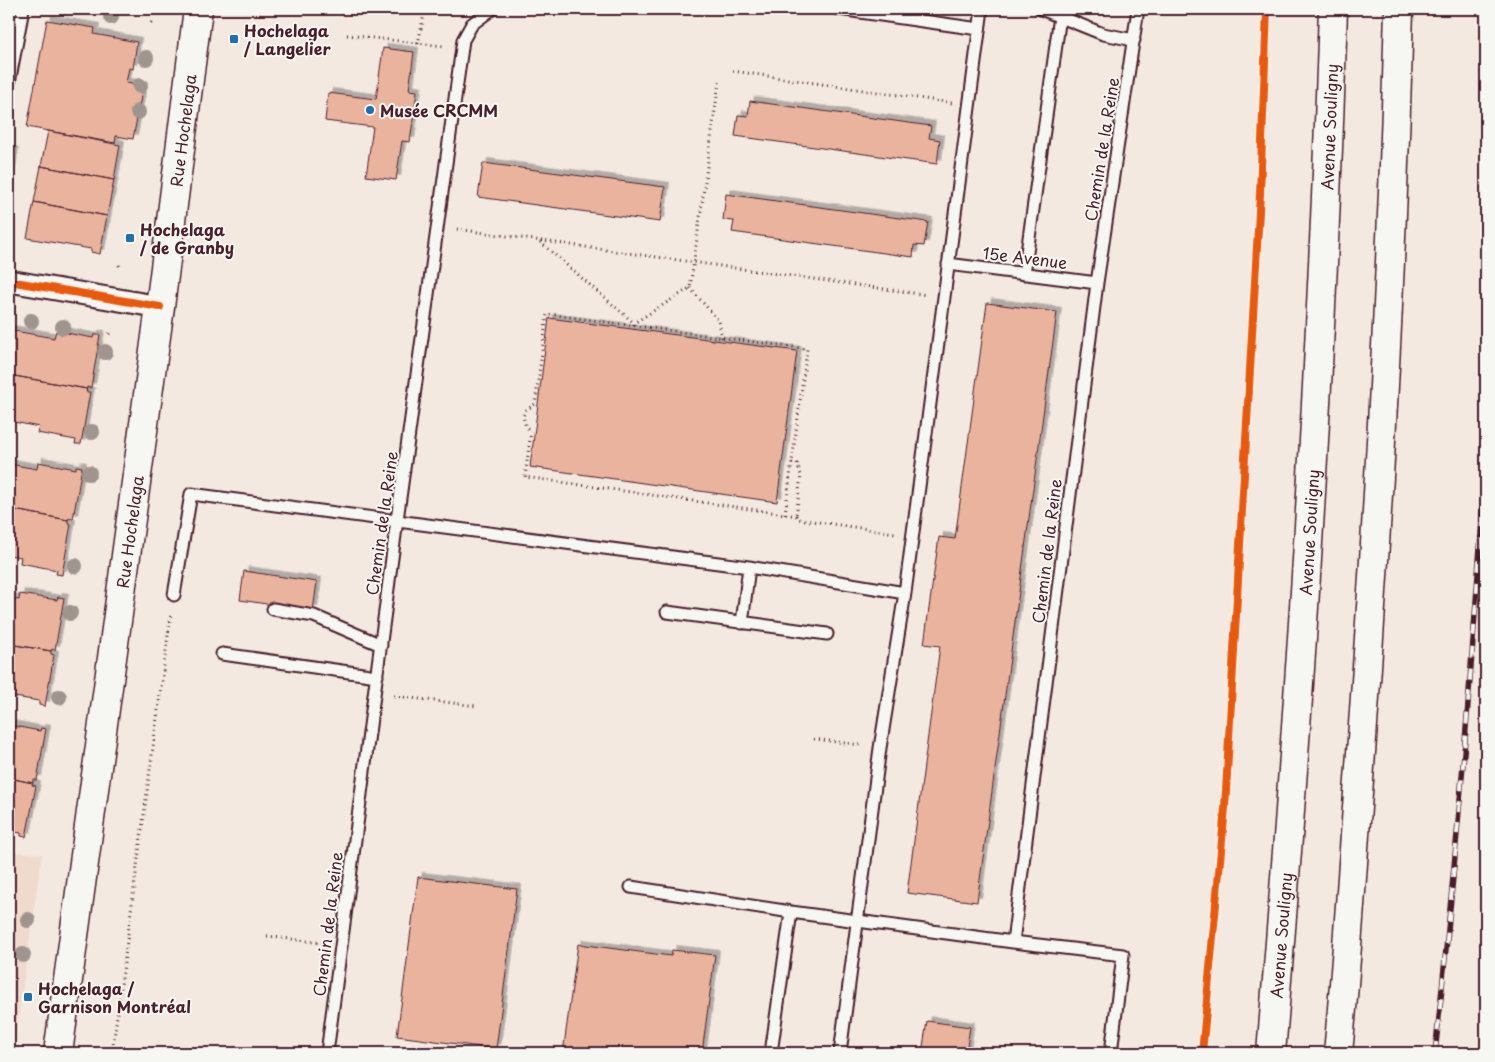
<svg xmlns="http://www.w3.org/2000/svg" width="1495" height="1062" viewBox="0 0 1495 1062" font-family="'Playpen Sans',sans-serif">
	<defs>
		<filter id="shadow"><feDropShadow dx="4.5" dy="-4.5" stdDeviation="0" flood-color="#0004"/></filter>
	</defs>
	<rect width="100%" height="100%" fill="#f3e9e1"/>
	<filter id="ink" filterUnits="userSpaceOnUse"><feTurbulence type="fractalNoise" baseFrequency=".02" numOctaves="2"/><feDisplacementMap in="SourceGraphic" scale="10" xChannelSelector="R" yChannelSelector="G"/><feConvolveMatrix kernelMatrix="1 2 1 2 8 2 1 2 1" color-interpolation-filters="sRGB"/></filter>
	<g filter="url(#ink)">
		<!-- built -->
		<path fill="#f0d9cd" d="M9 852 42 854 13 1053H9Z"/>
		<!-- building -->
		<path fill="#e9b39e" stroke="#4a1f2b" filter="url(#shadow)" d="M9 20 14 21 9 46Z
			M47 20 95 28 94 34 137 42 133 69 129 68 126 83 143 86 133 139 116 136 115 143 27 127Z
			M383 48 414 52 409 90 417 91 410 142 402 141 396 180 366 176 373 127 325 121 328 93 376 99Z
			M750 101 931 126 929 138 940 140 937 164 735 136 738 115 748 116Z
			M48 131 120 145 114 180 41 166Z
			M9 151 14 152 9 183Z
			M483 163 665 187 660 222 478 197Z
			M41 166 114 180 107 216 34 202Z
			M726 194 928 222 924 246 914 245 913 257 732 232 734 221 723 220Z
			M34 202 107 216 100 254 91 252V249L27 238Z
			M987 303 1057 312 977 902 907 893 940 646 924 644 939 537 955 539Z
			M549 318 797 351 777 502 530 467Z
			M9 330 54 338 56 331 93 338 94 335H100L91 388 87 387V389L9 375Z
			M9 375 87 389 86 392H90L81 444H75L76 440 37 433 39 427 9 421Z
			M38 462 76 469V466L82 467 73 519 69 518 68 520 9 509V464L37 469Z
			M9 509 68 520V523L71 524 62 575 56 574 57 570 20 563 21 557 9 555Z
			M244 571 317 582 313 611 240 600Z
			M20 594 57 600 58 597 64 598 55 650 52 649 51 651 9 644V598L19 600Z
			M9 644 51 651V654L54 655 45 706 39 705V701L9 696Z
			M9 725 40 731 41 728 46 729 37 780H33V783L9 778Z
			M9 778 33 783 32 785 36 786 26 837 21 836V833L9 831Z
			M418 877 517 889 496 1049 397 1036Z
			M578 944 671 956 672 950 715 955 702 1053H563Z
			M927 1021 970 1027 966 1053H922Z"/>
		<g fill="none" stroke-linecap="round" stroke-linejoin="round">
			<defs>
				<path id="service" d="M839 9 979 29
					M1041 9 1103 34 1134 40
					M9 83 23 9
					M948 264 1097 283
					M1024 274 1061 9
					M174 595 191 494 749 567 905 593
					M273 609 314 616 381 645
					M667 612 827 634
					M742 623 749 567
					M222 654 377 676
					M631 887 791 912
					M1013 942 1123 955 1111 1053
					M327 1053 397 520 463 40 472 24 492 9
					M771 1053 791 912 1013 942 1097 283 1138 9
					M840 1053 880 748 905 593 982 9"/>
				<path id="minor" d="M9 281 160 307"/>
				<g id="secondary">
					<path id="s1" d="M58 1053 160 307 198 9"/>
				</g>
				<g id="trunk">
					<path id="s2" d="M1271 1053C1300 706 1322 358 1333 9"/>
					<path d="M1338 1053C1346 971 1351 889 1357 807 1377 541 1392 275 1399 9"/>
				</g>
			</defs>
			<!-- service casing -->
			<use href="#service" stroke="#4a1f2b" stroke-width="15"/>
			<!-- minor casing -->
			<use href="#minor" stroke="#4a1f2b" stroke-width="25"/>
			<!-- secondary casing -->
			<use href="#secondary" stroke="#4a1f2b" stroke-width="31"/>
			<!-- trunk casing -->
			<use href="#trunk" stroke="#4a1f2b" stroke-width="31"/>
			<!-- path -->
			<path stroke="#4a1f2b" stroke-width="3" stroke-dasharray="1 4" stroke-linecap="butt" d="M151 23 154 19
				M347 35 443 46
				M418 44 425 9
				M733 71 952 103
				M457 229 927 295
				M540 242 634 323
				M119 265 120 268
				M690 288 719 321 722 338
				M634 325V323L690 288 719 82
				M109 334 111 332
				M792 463 797 464 801 475 796 516
				M785 514 807 349 547 314 535 404 526 410 523 416 526 427 531 431 525 477 785 514 796 516 798 519 895 533
				M394 696 477 706
				M814 739 861 745
				M267 936 322 943
				M112 1053 171 613"/>
			<!-- service -->
			<use href="#service" stroke="#f6f6f2" stroke-width="11"/>
			<!-- minor -->
			<use href="#minor" stroke="#f6f6f2" stroke-width="21"/>
			<!-- secondary -->
			<use href="#secondary" stroke="#f6f6f2" stroke-width="28"/>
			<!-- trunk -->
			<use href="#trunk" stroke="#f6f6f2" stroke-width="28"/>
			<defs>
				<path id="rail" d="M1435 1053C1457 857 1472 661 1486 465"/>
			</defs>
			<!-- rail casing -->
			<use href="#rail" stroke="#4a1f2b" stroke-width="5.5"/>
			<!-- rail -->
			<use href="#rail" stroke="#f6f6f2" stroke-width="4" stroke-dasharray="11" stroke-linecap="butt"/>
			<defs>
				<path id="cycleway" d="M9 281 160 307
					M1202 1053 1225 808 1260 194 1267 9"/>
			</defs>
			<!-- cycleway casing -->
			<use href="#cycleway" stroke="#f6f6f2" stroke-width="11"/>
			<!-- cycleway -->
			<use href="#cycleway" stroke="#e8590c" stroke-width="8"/>
		</g>
		<!-- trees -->
		<g fill="#a0948e">
			<circle cx="111" cy="17" r="8"/>
			<circle cx="146" cy="58" r="8"/>
			<circle cx="140" cy="86" r="8"/>
			<circle cx="138" cy="112" r="8"/>
			<circle cx="31" cy="321" r="8"/>
			<circle cx="63" cy="327" r="8"/>
			<circle cx="105" cy="352" r="8"/>
			<circle cx="92" cy="432" r="8"/>
			<circle cx="89" cy="473" r="8"/>
			<circle cx="75" cy="566" r="8"/>
			<circle cx="70" cy="613" r="8"/>
			<circle cx="59" cy="697" r="8"/>
			<circle cx="28" cy="920" r="8"/>
			<circle cx="23" cy="955" r="8"/>
		</g>
	</g>
	<!-- markers -->
	<g fill="#1f6fb2" stroke="#f6f6f2" stroke-width="2">
		<rect x="229" y="34" width="10" height="10" rx="2.5"/>
		<circle cx="370" cy="110" r="5"/>
		<rect x="125" y="233" width="10" height="10" rx="2.5"/>
		<rect x="23" y="992" width="10" height="10" rx="2.5"/>
	</g>
	<g text-anchor="middle" dominant-baseline="central" stroke-width="4" stroke-linejoin="round" paint-order="stroke">
		<!-- poi labels -->
		<g font-size="16" font-weight="bold" fill="#4a1f2b" stroke="#f6f6f2" text-anchor="start">
			<text x="244" y="30">Hochelaga<tspan x="244" dy="18">/ Langelier</tspan></text>
			<text x="380" y="110">Musée CRCMM</text>
			<text x="140" y="229">Hochelaga<tspan x="140" dy="18">/ de Granby</tspan></text>
			<text x="38" y="988">Hochelaga /<tspan x="38" dy="18">Garnison Montréal</tspan></text>
		</g>
		<!-- street labels -->
		<g font-size="16" fill="#4a1f2b" stroke="#f6f6f2">
			<text stroke="none"><textPath href="#s2" startOffset="928">Avenue Souligny</textPath></text>
			<text stroke="none"><textPath href="#s1" startOffset="931">Rue Hochelaga</textPath></text>
			<text transform="translate(1101 149) rotate(-81)">Chemin de la Reine</text>
			<text transform="translate(1025 257) rotate(7)">15e Avenue</text>
			<text transform="translate(381 523) rotate(-82)">Chemin de la Reine</text>
			<text stroke="none"><textPath href="#s1" startOffset="526">Rue Hochelaga</textPath></text>
			<text stroke="none"><textPath href="#s2" startOffset="522">Avenue Souligny</textPath></text>
			<text transform="translate(1046 551) rotate(-83)">Chemin de la Reine</text>
			<text transform="translate(327 924) rotate(-83)">Chemin de la Reine</text>
			<text stroke="none"><textPath href="#s2" startOffset="118">Avenue Souligny</textPath></text>
		</g>
	</g>
	<!-- margin -->
	<rect width="1495" height="1062" fill="none" stroke="#f6f6f2" stroke-width="30"/>
	<rect x="15" y="15" width="1465" height="1032" fill="none" stroke="#4a1f2b" stroke-width="2" filter="url(#ink)"/>
</svg>
